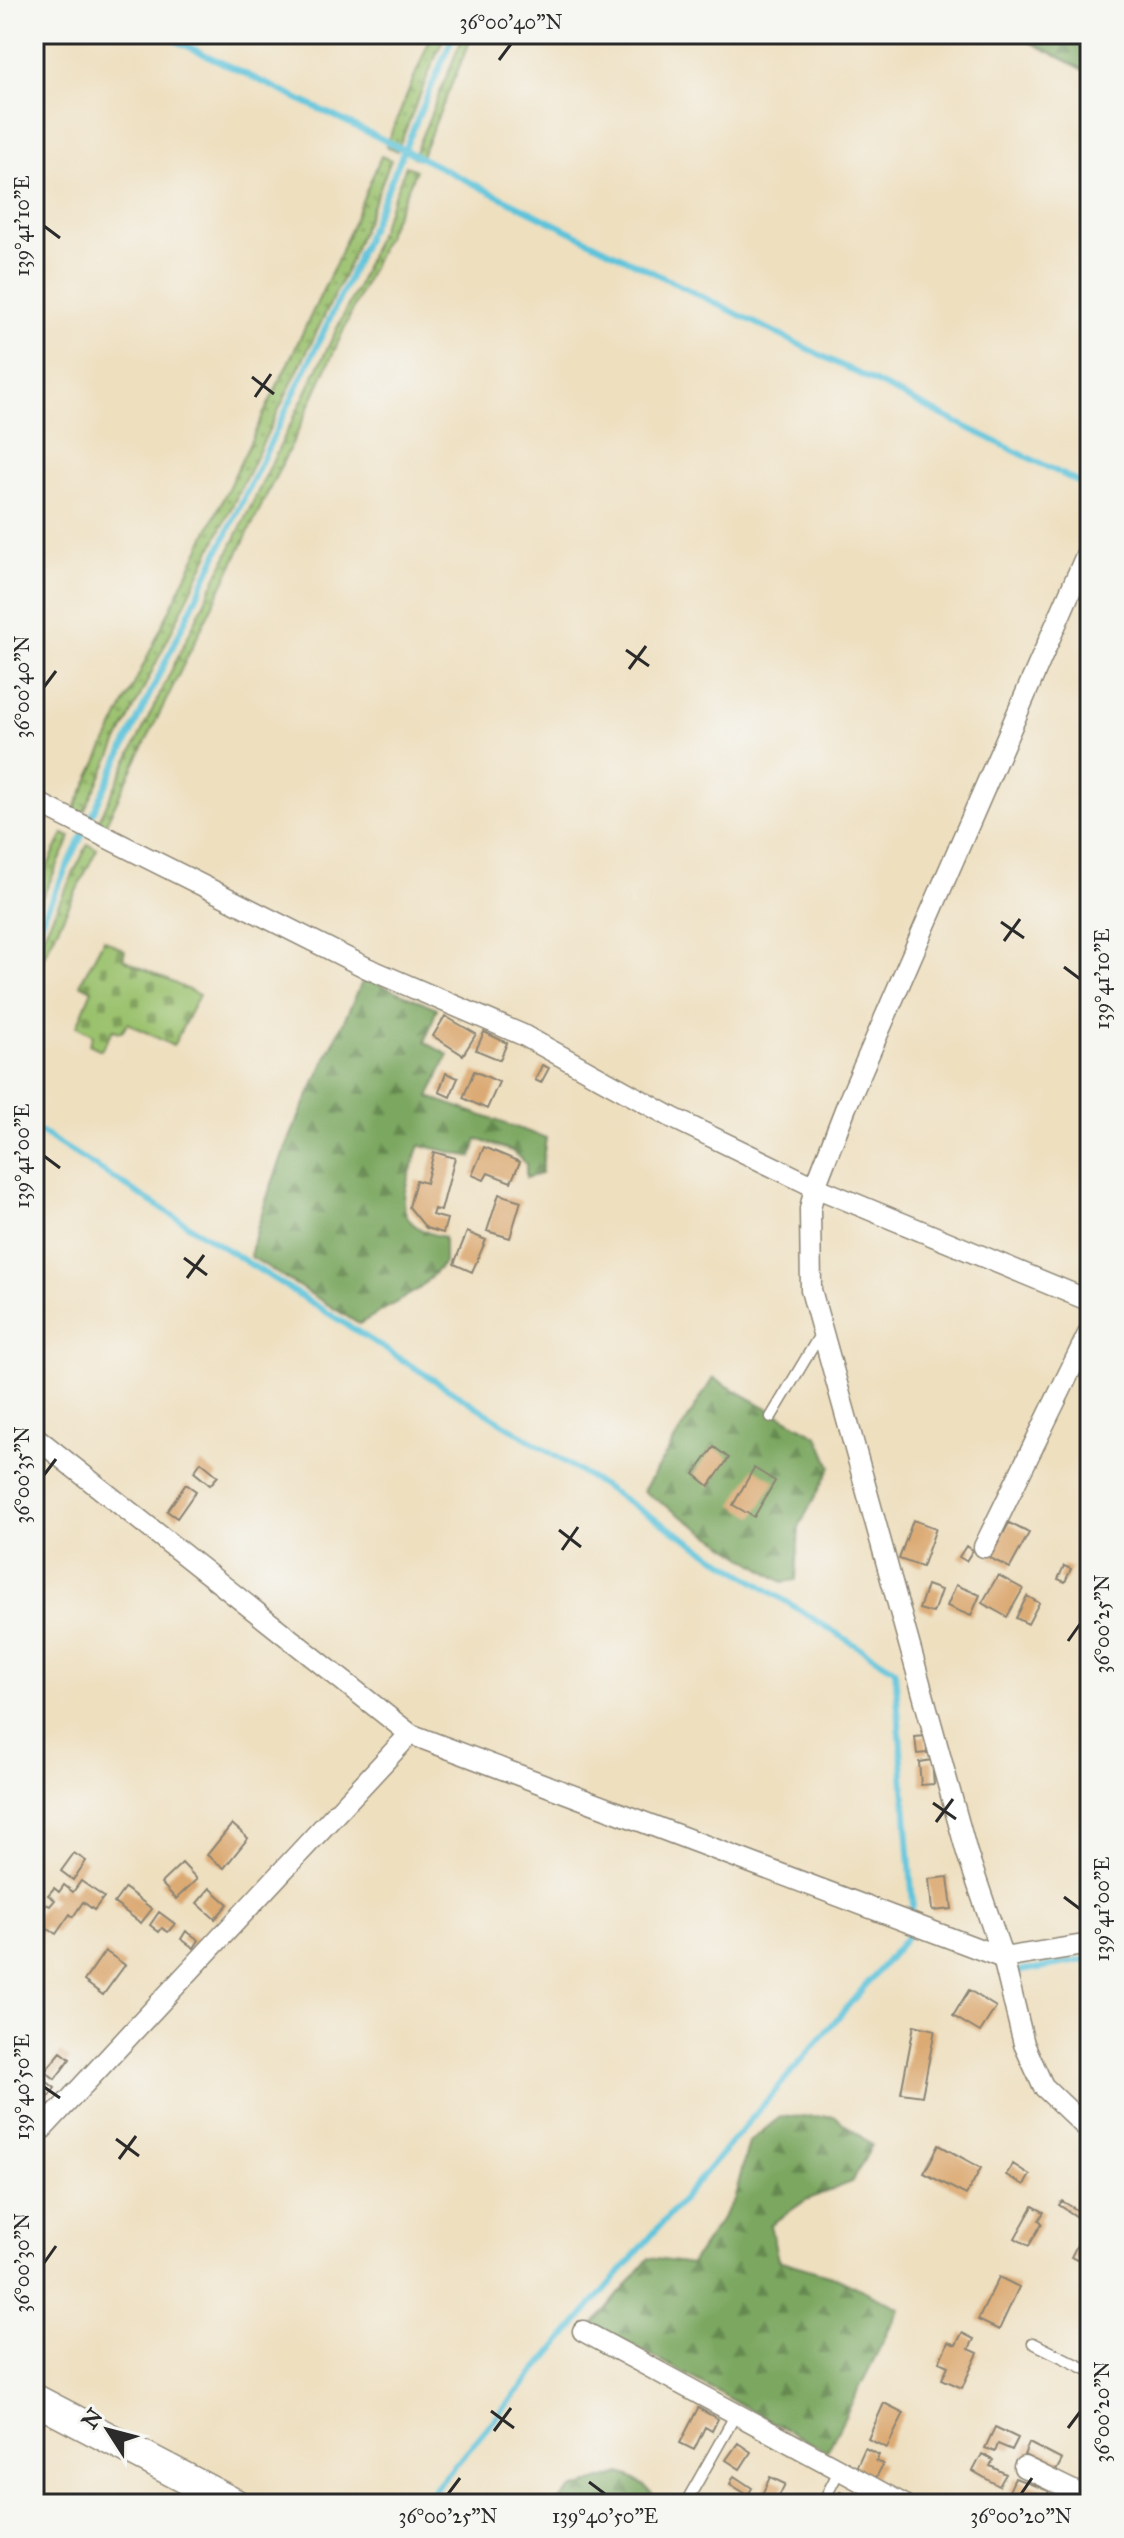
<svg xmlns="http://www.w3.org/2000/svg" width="1124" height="2538" viewBox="0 0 1124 2538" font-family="'IM FELL Great Primer',serif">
	<defs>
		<pattern id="grass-dots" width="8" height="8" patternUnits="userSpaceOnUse" patternTransform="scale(2)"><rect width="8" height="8" fill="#9ac16c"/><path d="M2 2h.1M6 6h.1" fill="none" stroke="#7e9d59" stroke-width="1.8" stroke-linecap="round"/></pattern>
		<pattern id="forest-firs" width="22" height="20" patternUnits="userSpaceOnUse" patternTransform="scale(2)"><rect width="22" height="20" fill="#7ba760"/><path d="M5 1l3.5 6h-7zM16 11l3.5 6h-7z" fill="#65884f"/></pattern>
		<pattern id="cemetery-stones" width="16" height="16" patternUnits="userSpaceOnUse" patternTransform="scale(2)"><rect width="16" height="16" fill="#9ac16c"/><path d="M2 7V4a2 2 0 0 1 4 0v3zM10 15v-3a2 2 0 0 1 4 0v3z" fill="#7e9d59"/></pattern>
	</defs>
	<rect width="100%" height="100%" fill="#f6f6f2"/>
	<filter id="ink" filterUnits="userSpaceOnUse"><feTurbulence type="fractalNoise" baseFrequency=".0125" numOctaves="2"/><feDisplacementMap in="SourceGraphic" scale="16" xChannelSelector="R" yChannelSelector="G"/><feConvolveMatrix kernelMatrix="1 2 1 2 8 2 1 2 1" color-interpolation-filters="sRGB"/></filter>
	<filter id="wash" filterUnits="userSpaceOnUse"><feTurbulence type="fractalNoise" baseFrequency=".006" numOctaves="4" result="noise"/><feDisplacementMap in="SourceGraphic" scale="32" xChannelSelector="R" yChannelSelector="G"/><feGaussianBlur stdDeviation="1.8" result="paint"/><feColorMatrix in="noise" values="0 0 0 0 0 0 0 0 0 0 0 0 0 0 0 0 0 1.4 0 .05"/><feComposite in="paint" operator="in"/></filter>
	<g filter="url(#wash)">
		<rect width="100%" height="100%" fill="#eedfbf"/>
		<!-- grass -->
		<path fill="url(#grass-dots)" stroke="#62764c" stroke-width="2" d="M432 34H445L397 151 386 146Z
			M464 34H473L420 159 413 157Z
			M381 156 391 160 345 273 82 816 74 810 336 263Z
			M406 166 416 170 298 431 105 825 98 822 358 285Z
			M63 834 71 837 34 915V894Z
			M88 844 97 849 34 976V954Z"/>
		<!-- forest -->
		<path fill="url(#forest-firs)" stroke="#536946" stroke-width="2" d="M1015 34H1090V73Z
			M364 978 437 1008 425 1042 448 1055 429 1097 546 1138 541 1174 526 1178V1164L512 1151 477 1139 472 1157 420 1145C406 1187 383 1225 444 1237V1263L419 1289 359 1324 250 1256C273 1159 322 1069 364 978Z
			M713 1378 818 1436 831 1467 799 1527 796 1580 782 1582 643 1491Z
			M834 2116 872 2145 852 2182 806 2200 770 2225 778 2260 838 2278 900 2308 827 2452 594 2324 649 2258 691 2264 734 2200 749 2142 780 2117Z
			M621 2474C637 2479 652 2488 657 2504H555L572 2489Z"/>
		<!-- cemetery -->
		<path fill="url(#cemetery-stones)" stroke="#62764c" stroke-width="2" d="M104 939 125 951 123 959 199 995 173 1046 128 1023 121 1032 113 1030 101 1050 89 1044 93 1035 77 1026 92 990 80 984Z"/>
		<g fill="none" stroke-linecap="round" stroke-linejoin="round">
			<!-- stream -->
			<path stroke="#5dc3da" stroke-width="6" d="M162 34 405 150 1090 488
				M34 936 347 283 454 34
				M34 1128 895 1670 913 1905 906 1938 422 2504
				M1016 1972 1090 1959"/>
		</g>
		<g id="blocks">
			<!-- building -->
			<path fill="#dcaa73" d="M445 1016 476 1034 463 1055 433 1036Z
				M484 1032 507 1043 500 1060 476 1050Z
				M542 1065 549 1068 541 1083 535 1080Z
				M474 1071 499 1082 487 1109 463 1098Z
				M446 1073 458 1078 450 1097 439 1092Z
				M484 1147 520 1162 511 1182 488 1173 484 1180 472 1175Z
				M434 1152 455 1158 441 1211 434 1209 432 1215 447 1219 443 1233 426 1228 409 1207 416 1180 426 1183Z
				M499 1194 521 1201 510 1238 487 1231Z
				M467 1232 486 1240 472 1272 454 1264Z
				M714 1447 729 1458 709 1486 694 1474Z
				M201 1462 218 1476 210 1485 194 1472Z
				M754 1468 775 1481 754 1517 733 1505Z
				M186 1484 196 1491 177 1518 167 1511Z
				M913 1520 936 1528 922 1567 899 1559Z
				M1009 1523 1029 1533 1010 1568 990 1558Z
				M966 1546 973 1550 966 1561 959 1557Z
				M1064 1566 1071 1569 1065 1582 1058 1579Z
				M998 1575 1023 1589 1007 1617 982 1603Z
				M927 1585 941 1590 933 1613 919 1609Z
				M956 1585 980 1595 971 1616 947 1606Z
				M1027 1596 1039 1603 1028 1624 1016 1618Z
				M1090 1606V1637L1080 1633Z
				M926 1736 927 1753 917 1754 915 1737Z
				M932 1760 934 1784 921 1785 919 1762Z
				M232 1824 248 1838 224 1868 207 1855Z
				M74 1853 86 1861 73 1880 61 1871Z
				M182 1863 197 1879 176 1899 161 1883Z
				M948 1877 952 1909 932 1911 929 1879Z
				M81 1881 104 1897 94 1910 83 1902 73 1917 70 1914 56 1934 45 1927 40 1934 34 1930V1920L46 1904 50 1906 55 1900 48 1895 54 1888 59 1892 64 1885 73 1892Z
				M125 1888 152 1909 141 1923 114 1903Z
				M210 1888 228 1904 215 1919 197 1903Z
				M159 1912 175 1924 168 1932 162 1928 159 1932 150 1925Z
				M186 1931 199 1940 194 1948 181 1939Z
				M105 1951 125 1965 103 1995 84 1981Z
				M969 1990 996 2007 980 2032 953 2016Z
				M914 2025 935 2030 922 2096 901 2093Z
				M61 2052 70 2059 55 2079 45 2071Z
				M34 2072 55 2088 43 2104 34 2097Z
				M939 2145 981 2168 966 2195 924 2173Z
				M1013 2164 1030 2175 1024 2185 1006 2175Z
				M1062 2201 1082 2213 1079 2218 1059 2205Z
				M1033 2206 1044 2212 1039 2220 1042 2223 1029 2246 1015 2238Z
				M1079 2241 1085 2244 1077 2260 1071 2257Z
				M999 2277 1019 2287 999 2330 978 2320Z
				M962 2333 974 2339 969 2349 978 2353 962 2388 942 2379 948 2366 939 2362 948 2342 956 2345Z
				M884 2403 904 2413 887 2448 868 2439Z
				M698 2408 718 2419 712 2431 705 2427 694 2450 680 2443Z
				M995 2427 1018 2438 1012 2450 998 2444 995 2452 985 2448Z
				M738 2443 751 2452 740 2469 726 2460Z
				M1029 2443 1062 2460 1056 2471 1024 2455Z
				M865 2448 879 2455 876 2461 883 2464 876 2478 856 2468Z
				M982 2454 993 2460 990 2466 1006 2474 999 2486 973 2471Z
				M734 2476 752 2488 748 2495 730 2484Z
				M770 2477 785 2484 775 2504H765L759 2501Z
				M1015 2478 1049 2491 1043 2504 1009 2491Z
				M840 2492 854 2499 852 2504H834Z"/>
		</g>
	</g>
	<g filter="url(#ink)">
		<use href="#blocks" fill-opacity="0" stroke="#8c8575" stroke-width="2"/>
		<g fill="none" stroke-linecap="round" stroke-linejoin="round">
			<defs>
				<path id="lane" d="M771 1417 821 1333
					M1033 2343 1090 2371
					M685 2504 736 2414
					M822 2504 840 2469"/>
				<path id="street" d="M1090 546 846 1107 815 1187 810 1209 811 1290 967 1853 1003 1958 1024 2044 1043 2086 1090 2131
					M34 801 367 968 523 1035 673 1118 815 1187 1090 1301
					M34 1436 410 1734 1003 1958 1090 1944
					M984 1547 1090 1330
					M34 2138 410 1734
					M583 2331 903 2504
					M1024 2467 1090 2499"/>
				<path id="secondary" d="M34 2399 235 2504"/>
			</defs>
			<!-- lane casing -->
			<use href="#lane" stroke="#8c8575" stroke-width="13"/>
			<!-- street casing -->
			<use href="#street" stroke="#8c8575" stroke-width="23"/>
			<!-- secondary casing -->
			<use href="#secondary" stroke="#8c8575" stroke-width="33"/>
			<!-- lane -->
			<use href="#lane" stroke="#fff" stroke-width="10"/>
			<!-- street -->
			<use href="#street" stroke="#fff" stroke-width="20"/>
			<!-- secondary -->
			<use href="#secondary" stroke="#fff" stroke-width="30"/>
		</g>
	</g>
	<!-- ticks -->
	<path fill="none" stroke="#2b2b2b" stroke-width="3" d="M499 60 511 44M44 226 60 238M252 377 274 394M255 397 271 374M626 650 649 666M629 669 646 646M44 687 56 671M1001 922 1024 938M1004 941 1020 919M1064 967 1080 979M44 1156 60 1168M184 1258 207 1275M187 1278 204 1255M44 1475 56 1459M559 1530 581 1547M562 1550 578 1527M1068 1641 1080 1624M933 1803 956 1819M936 1822 953 1799M1064 1897 1080 1909M44 2087 60 2098M116 2139 139 2156M119 2159 136 2136M44 2263 56 2246M491 2411 514 2428M1068 2428 1080 2412M494 2431 511 2408M589 2482 605 2494M448 2494 460 2478M1021 2494 1032 2478"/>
	<!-- margin -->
	<rect width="1124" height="2538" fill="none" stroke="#f6f6f2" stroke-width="88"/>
	<!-- north arrow -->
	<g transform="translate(108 2430) rotate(306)" stroke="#f6f6f2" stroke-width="6" paint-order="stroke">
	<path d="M0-6L14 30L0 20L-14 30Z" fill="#2b2b2b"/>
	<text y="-12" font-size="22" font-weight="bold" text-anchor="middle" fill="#2b2b2b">N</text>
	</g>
	<rect x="44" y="44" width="1036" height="2450" fill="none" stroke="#2b2b2b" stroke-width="3"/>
	<g font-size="20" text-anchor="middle" fill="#2b2b2b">
		<text x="511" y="29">36°00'40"N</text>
		<text transform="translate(22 226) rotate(-90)" y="7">139°41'10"E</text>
		<text transform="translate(22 687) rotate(-90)" y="7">36°00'40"N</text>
		<text transform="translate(1102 979) rotate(-90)" y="7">139°41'10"E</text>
		<text transform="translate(22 1156) rotate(-90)" y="7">139°41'00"E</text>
		<text transform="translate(22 1475) rotate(-90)" y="7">36°00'35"N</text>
		<text transform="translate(1102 1624) rotate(-90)" y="7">36°00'25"N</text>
		<text transform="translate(1102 1909) rotate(-90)" y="7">139°41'00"E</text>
		<text transform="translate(22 2087) rotate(-90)" y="7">139°40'50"E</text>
		<text transform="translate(22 2263) rotate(-90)" y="7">36°00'30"N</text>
		<text transform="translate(1102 2412) rotate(-90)" y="7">36°00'20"N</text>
		<text x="448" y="2523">36°00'25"N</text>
		<text x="605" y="2523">139°40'50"E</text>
		<text x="1021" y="2523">36°00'20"N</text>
	</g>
</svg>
